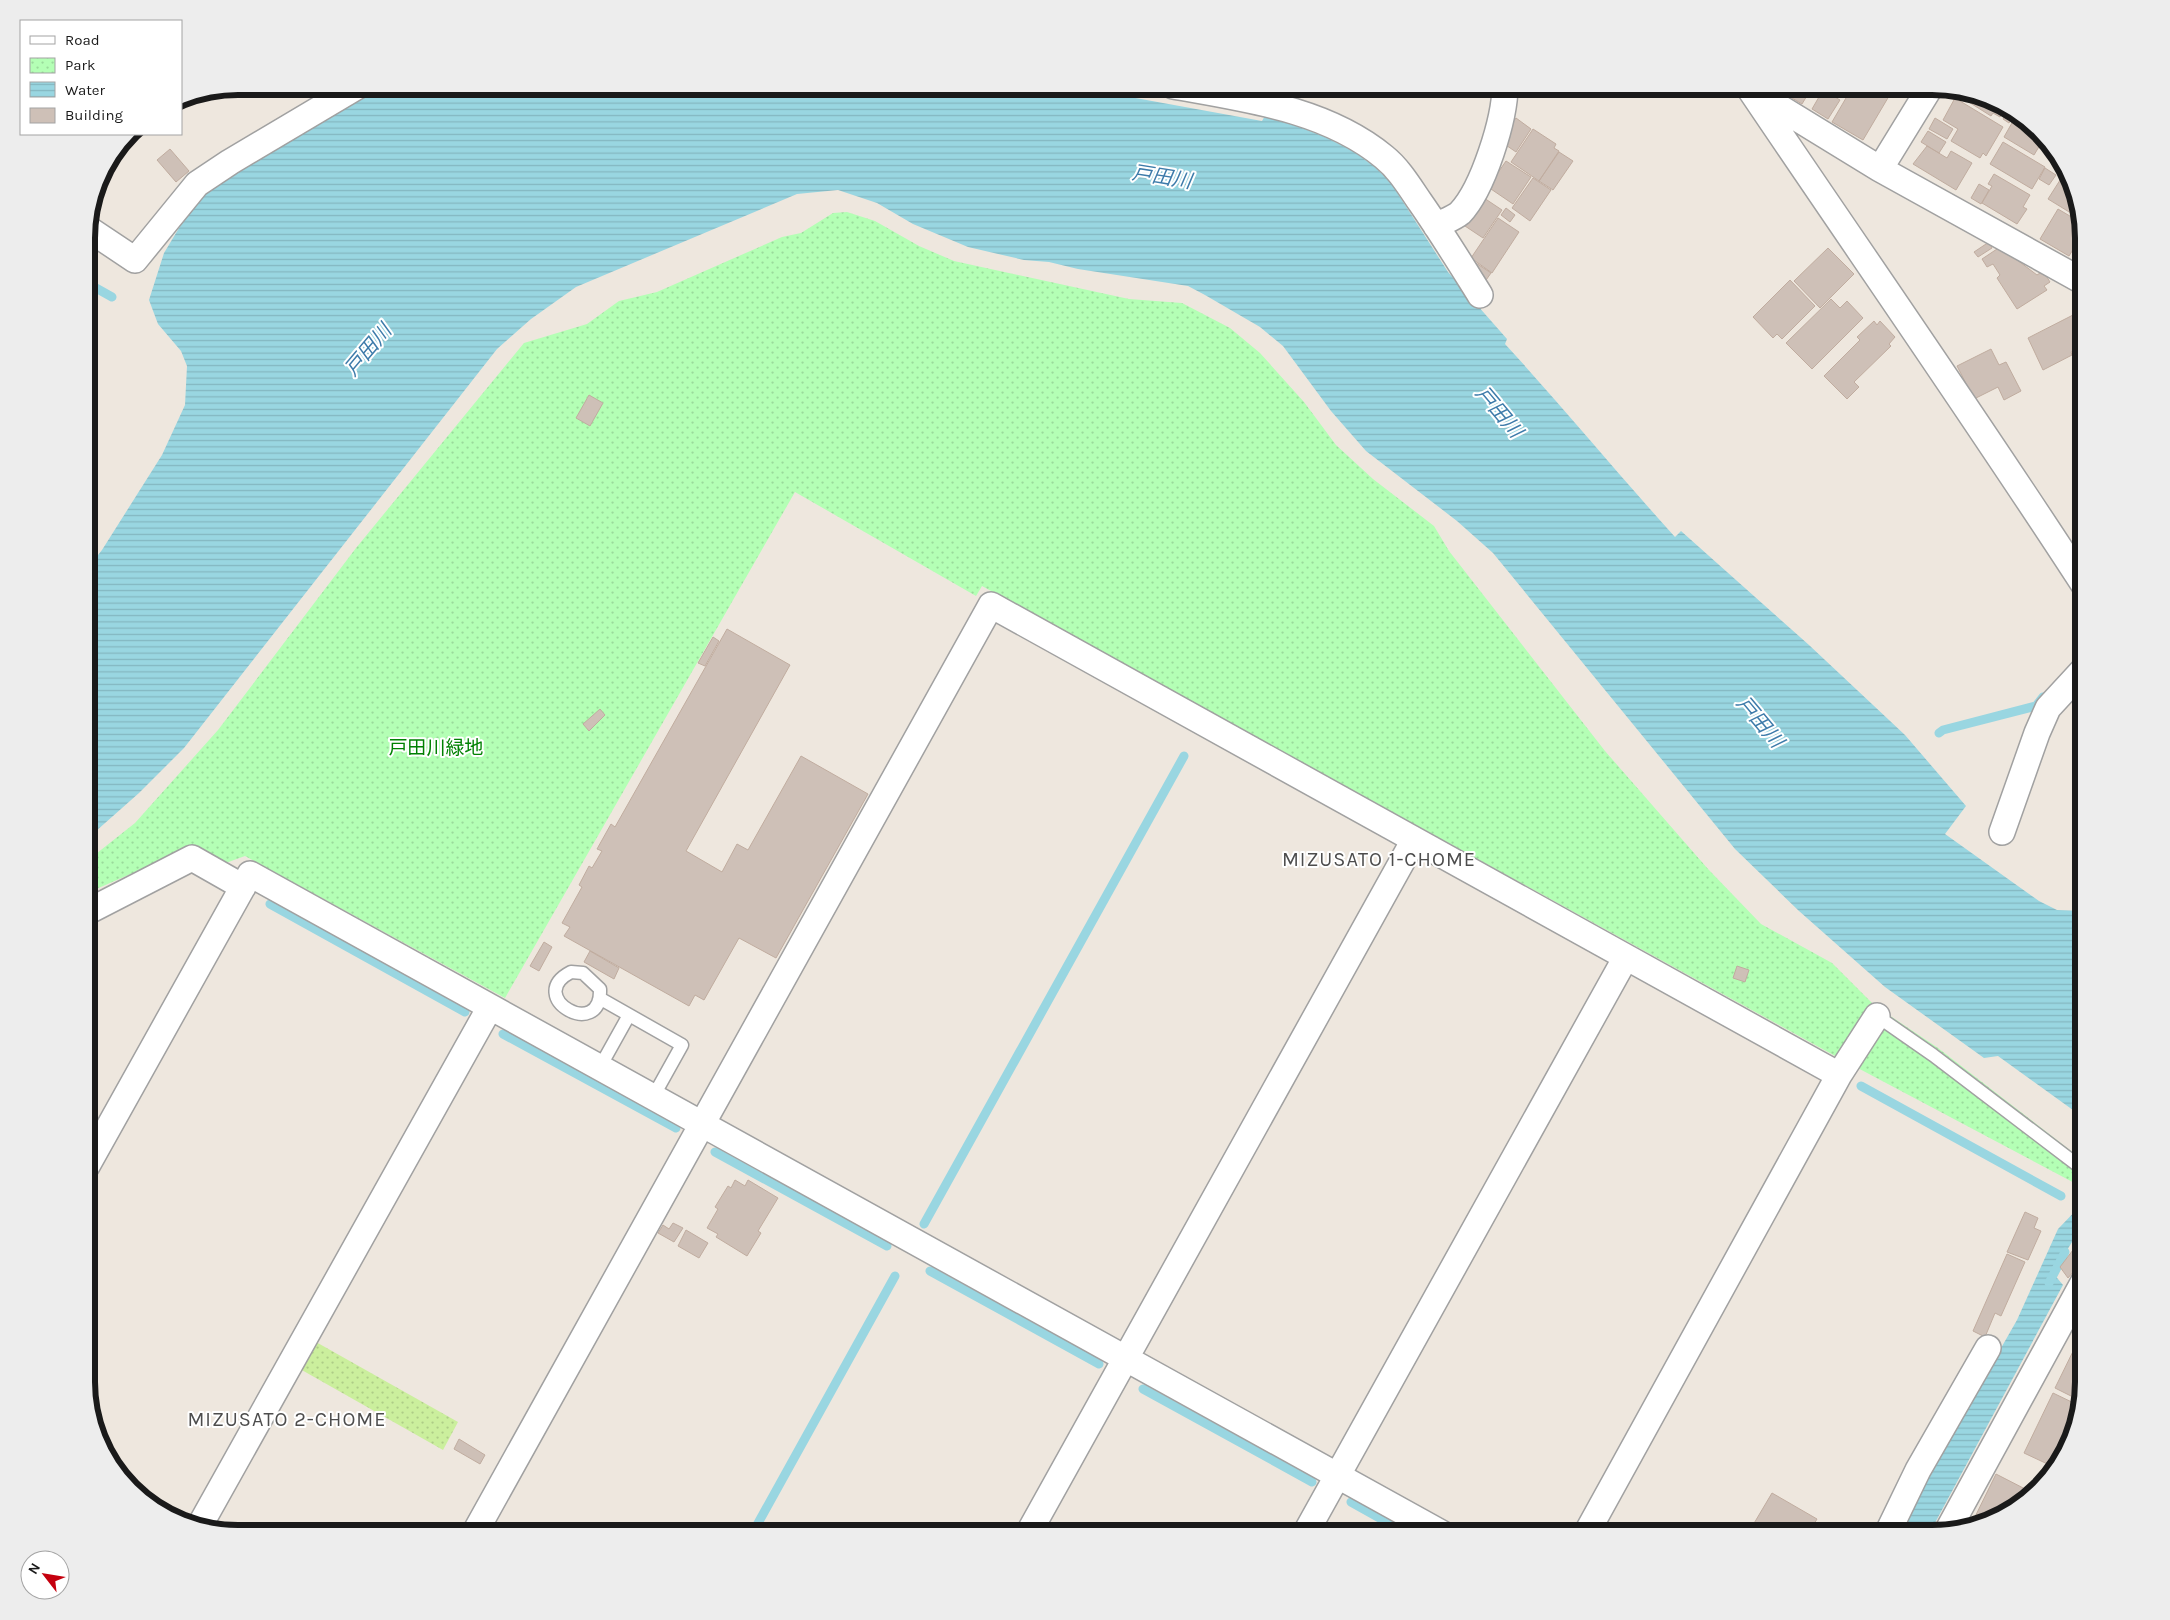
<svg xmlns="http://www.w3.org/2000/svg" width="2170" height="1620" viewBox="0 0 2170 1620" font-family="Karla,'Noto Sans JP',sans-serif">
	<defs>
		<pattern id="grass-dots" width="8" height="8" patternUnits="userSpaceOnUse" patternTransform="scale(1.25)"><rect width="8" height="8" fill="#cbef9d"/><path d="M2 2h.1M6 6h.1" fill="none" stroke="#aecc87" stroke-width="1.8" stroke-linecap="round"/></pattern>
		<pattern id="park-dots" width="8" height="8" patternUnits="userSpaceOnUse" patternTransform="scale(1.25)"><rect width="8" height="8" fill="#b4ffb5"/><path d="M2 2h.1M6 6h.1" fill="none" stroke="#9ada9b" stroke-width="1.8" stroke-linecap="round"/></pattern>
		<pattern id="water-rules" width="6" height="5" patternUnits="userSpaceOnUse" patternTransform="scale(1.25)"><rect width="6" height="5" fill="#99d6e1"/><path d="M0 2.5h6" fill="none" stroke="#83b7c0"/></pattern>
	</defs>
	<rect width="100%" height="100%" fill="#eee7de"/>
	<!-- grass -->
	<path fill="url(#grass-dots)" d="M316 1342 458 1422 443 1450 300 1369Z"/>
	<!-- park -->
	<path fill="url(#park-dots)" d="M847 212 875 221 919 246 954 261 1129 299 1182 303 1230 328 1260 353 1304 402 1336 445 1373 479 1434 526 1449 551 1605 751 1708 869 1761 924 1832 963 1874 1005 1938 1048 2084 1161V1185L2082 1187 1837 1057 982 586 976 596 795 492 505 998 245 856 223 864 195 846 87 893V861L135 823 218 730 356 548 524 343 587 324 619 301 657 292 782 237 801 233 833 213Z"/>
	<!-- water -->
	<path fill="url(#water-rules)" d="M374 86H1037L1075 94 1077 86 1117 89 1119 95 1262 121 1266 114 1325 137 1353 151 1375 167 1391 183 1448 272 1507 339 1505 344C1563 407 1617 473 1675 537L1681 531 1809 645 1905 735 1966 806 1945 834 2039 901 2057 910 2084 911V1118L1998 1056 1984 1058 1885 987 1799 911 1735 849 1493 553 1457 521 1366 451 1331 411 1283 346 1260 327 1205 295 1188 286 1078 269 1049 262 1024 260 968 247 913 224 877 203 838 190 797 194 576 287 531 319 497 349 184 748 139 793 87 839V569L102 550 162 455 185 405 187 366 181 351 158 324 149 300 164 253 188 213 210 189 238 169Z
		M2084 1202V1233L2072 1242 2053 1273 2063 1285 1929 1534H1900L1924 1483 2017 1320 2058 1229Z"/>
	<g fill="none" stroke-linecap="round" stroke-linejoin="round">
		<!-- stream -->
		<path stroke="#99d6e1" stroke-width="9" d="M87 283 112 297
			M1939 733 1943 730 2036 706 2043 697
			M270 904 465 1012
			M503 1034 676 1128
			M1861 1086 2061 1196
			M715 1152 887 1246
			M924 1224 1184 756
			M930 1271 1099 1364
			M2049 1283 2065 1252
			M1143 1389 1312 1482
			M1351 1502 1408 1534
			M752 1534 895 1276"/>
	</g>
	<!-- building -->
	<path fill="#cec0b7" stroke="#c0ac9f" d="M1772 86H1817L1814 91 1811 89 1802 104Z
		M1853 86H1895L1863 140 1832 122Z
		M1823 90 1840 100 1828 119 1812 109Z
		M1958 91 1981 94 2006 108 2000 117 1993 113 1991 116 1956 94Z
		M1955 98 2003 127 1986 156 1983 153 1980 158 1951 141 1958 129 1943 120Z
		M2008 111 2014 115 2009 123 2003 119Z
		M2017 114 2024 117 2043 140 2034 155 2004 137Z
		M1516 118 1531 129 1516 152 1500 141Z
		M1935 118 1953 129 1947 139 1929 129Z
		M1533 129 1556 144 1554 148 1559 151 1539 181 1511 162Z
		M1928 131 1946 142 1939 153 1921 142Z
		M2003 142 2045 167 2032 189 1990 164Z
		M1927 146 1947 158 1951 151 1972 163 1956 190 1913 164Z
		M170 149 189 171 176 182 157 160Z
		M1559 152 1573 161 1553 190 1539 181Z
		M2058 158 2068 171 2069 175 2053 166Z
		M1506 161 1531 177 1513 204 1488 187Z
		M2045 168 2056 175 2049 185 2039 179Z
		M1994 174 2030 195 2023 207 2027 209 2017 224 1982 203 1992 186 1988 184Z
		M2062 177 2071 182 2079 218 2048 199Z
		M1533 178 1551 190 1530 221 1512 208Z
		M1979 184 1989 190 1981 204 1971 198Z
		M1481 196 1502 210 1483 238 1462 224Z
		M1506 208 1515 215 1510 222 1501 215Z
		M2058 209 2080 222 2084 244 2079 252 2074 248 2069 256 2040 239Z
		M1498 218 1519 232 1492 273 1471 258Z
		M1989 242 1992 248 1978 257 1974 252Z
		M2000 247 2037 275 2043 271 2050 282 2044 286 2047 290 2017 309 1997 278 2000 275 1993 264 1987 267 1982 259Z
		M1828 248 1854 274 1820 308 1794 281Z
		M1473 261 1491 273 1484 283Z
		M1790 280 1815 306 1782 339 1777 334 1773 338 1753 317Z
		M1831 299 1840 308 1847 301 1863 318 1812 369 1786 343Z
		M2084 311V335H2083L2074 316Z
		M2073 315 2084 337V346L2071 352 2072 355 2043 370 2028 338Z
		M1874 321 1877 325 1880 321 1895 337 1889 344 1891 346 1854 382 1859 387 1847 399 1824 376 1860 340 1857 337Z
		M1991 349 1999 365 2006 362 2021 391 2004 400 1998 387 1974 399 1957 366Z
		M589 395 603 403 590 426 576 418Z
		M727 629 790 665 686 851 722 872 737 844 748 850 801 756 868 794 776 958 739 938 704 1000 695 995 689 1006 564 936 570 927 562 923 582 887 579 885 589 866 592 868 602 851 597 849 611 824 615 827Z
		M713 637 719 641 705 666 698 663Z
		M600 709 605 715 589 731 583 724Z
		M544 942 552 947 539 971 530 966Z
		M590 951 619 968 614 979 584 962Z
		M1737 966 1749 970 1745 982 1733 978Z
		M735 1180 745 1186 748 1180 778 1198 758 1231 761 1233 747 1256 716 1237 718 1234 707 1228 718 1209 715 1207 728 1186 731 1188Z
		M2025 1212 2038 1218 2034 1228 2041 1231 2028 1260 2007 1252Z
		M673 1223 683 1228 674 1242 658 1233 663 1225 669 1229Z
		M686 1230 708 1243 699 1258 678 1246Z
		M2084 1240V1259L2068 1278 2060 1267 2073 1250Z
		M2007 1254 2025 1262 2001 1316 1995 1313 1985 1337 1973 1331Z
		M2084 1329V1382L2081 1401 2055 1388Z
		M2053 1393 2080 1406 2076 1431 2056 1468 2024 1453Z
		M459 1439 485 1455 480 1464 454 1449Z
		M1996 1474 2031 1492 1999 1518 1971 1525Z
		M1772 1493 1817 1519 1808 1534H1767L1753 1525Z"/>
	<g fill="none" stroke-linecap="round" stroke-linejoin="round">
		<defs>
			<path id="lane" d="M571 972 583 973 600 989C602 1042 523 997 571 972Z
				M601 999 682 1045 653 1097
				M1877 1016 1933 1055 2084 1170
				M600 1067 629 1015"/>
			<path id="street" d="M1173 86C1245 99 1326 109 1384 157 1399 169 1409 186 1420 202 1441 232 1460 263 1480 295
				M1749 88C1861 254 1975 417 2084 585
				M1756 93 1880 169 2084 282
				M1880 169 1931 86
				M1436 226C1443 222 1454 218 1460 213 1483 189 1505 119 1505 86
				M87 228 135 260 197 184 230 162 358 86
				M2002 832 2037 733 2048 708 2084 669
				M87 912 192 858 243 887
				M87 1166 250 874 1443 1534
				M199 1527 490 1007
				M1948 1530 2084 1281
				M474 1534 991 605 1839 1075
				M1028 1534 1414 840
				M1305 1534 1626 957
				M1586 1534 1839 1075 1877 1016
				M1887 1534 1918 1470 1988 1348"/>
		</defs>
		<!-- lane casing -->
		<use href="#lane" stroke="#a1a1a1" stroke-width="15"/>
		<!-- street casing -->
		<use href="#street" stroke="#a1a1a1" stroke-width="28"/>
		<!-- lane -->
		<use href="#lane" stroke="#fff" stroke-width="12"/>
		<!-- street -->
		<use href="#street" stroke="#fff" stroke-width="25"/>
	</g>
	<g text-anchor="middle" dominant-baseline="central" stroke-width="4" stroke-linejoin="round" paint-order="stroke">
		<!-- park labels -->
		<g font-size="19" fill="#008102" stroke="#fff">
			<text x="436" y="748">戸田川緑地</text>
		</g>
		<!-- water labels -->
		<g font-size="20" font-style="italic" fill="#3d7baa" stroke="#fff">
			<text transform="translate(1162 177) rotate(9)">戸田川</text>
			<text transform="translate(368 350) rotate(-50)">戸田川</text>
			<text transform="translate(1499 412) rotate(50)">戸田川</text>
			<text transform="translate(1760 722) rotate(50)">戸田川</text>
		</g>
		<!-- neighbourhood labels -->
		<g font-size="20" letter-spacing="1" fill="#4d4d4d" stroke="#fff">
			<text x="1379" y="859">MIZUSATO 1-CHOME</text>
			<text x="287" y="1419">MIZUSATO 2-CHOME</text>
		</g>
	</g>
	<!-- crop -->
	<path d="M0 0H2170V1620H0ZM238 95H1932A143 143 0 0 1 2075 238V1382A143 143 0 0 1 1932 1525H238A143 143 0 0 1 95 1382V238A143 143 0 0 1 238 95Z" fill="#ededed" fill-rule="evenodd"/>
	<path fill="none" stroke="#1a1a1a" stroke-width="6" d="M238 95H1932A143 143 0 0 1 2075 238V1382A143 143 0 0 1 1932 1525H238A143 143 0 0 1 95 1382V238A143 143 0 0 1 238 95Z"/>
	<!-- legend -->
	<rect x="20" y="20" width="162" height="115" fill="#ffffff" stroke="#a3a3a3"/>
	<rect x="30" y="36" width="25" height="8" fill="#ffffff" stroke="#a3a3a3"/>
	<text x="65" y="45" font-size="15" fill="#1a1a1a">Road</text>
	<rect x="30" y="58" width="25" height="15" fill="url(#park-dots)" stroke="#a3a3a3"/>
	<text x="65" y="70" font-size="15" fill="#1a1a1a">Park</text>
	<rect x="30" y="82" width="25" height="15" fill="url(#water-rules)" stroke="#a3a3a3"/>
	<text x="65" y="95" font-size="15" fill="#1a1a1a">Water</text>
	<rect x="30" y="108" width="25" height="15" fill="#cec0b7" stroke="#a3a3a3"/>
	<text x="65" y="120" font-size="15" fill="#1a1a1a">Building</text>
	<!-- north arrow -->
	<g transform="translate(45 1575) rotate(301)"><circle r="24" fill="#ffffff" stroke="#a3a3a3"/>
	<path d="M0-4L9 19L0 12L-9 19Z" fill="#c5000e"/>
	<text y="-8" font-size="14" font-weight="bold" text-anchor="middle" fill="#1a1a1a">N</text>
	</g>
</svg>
